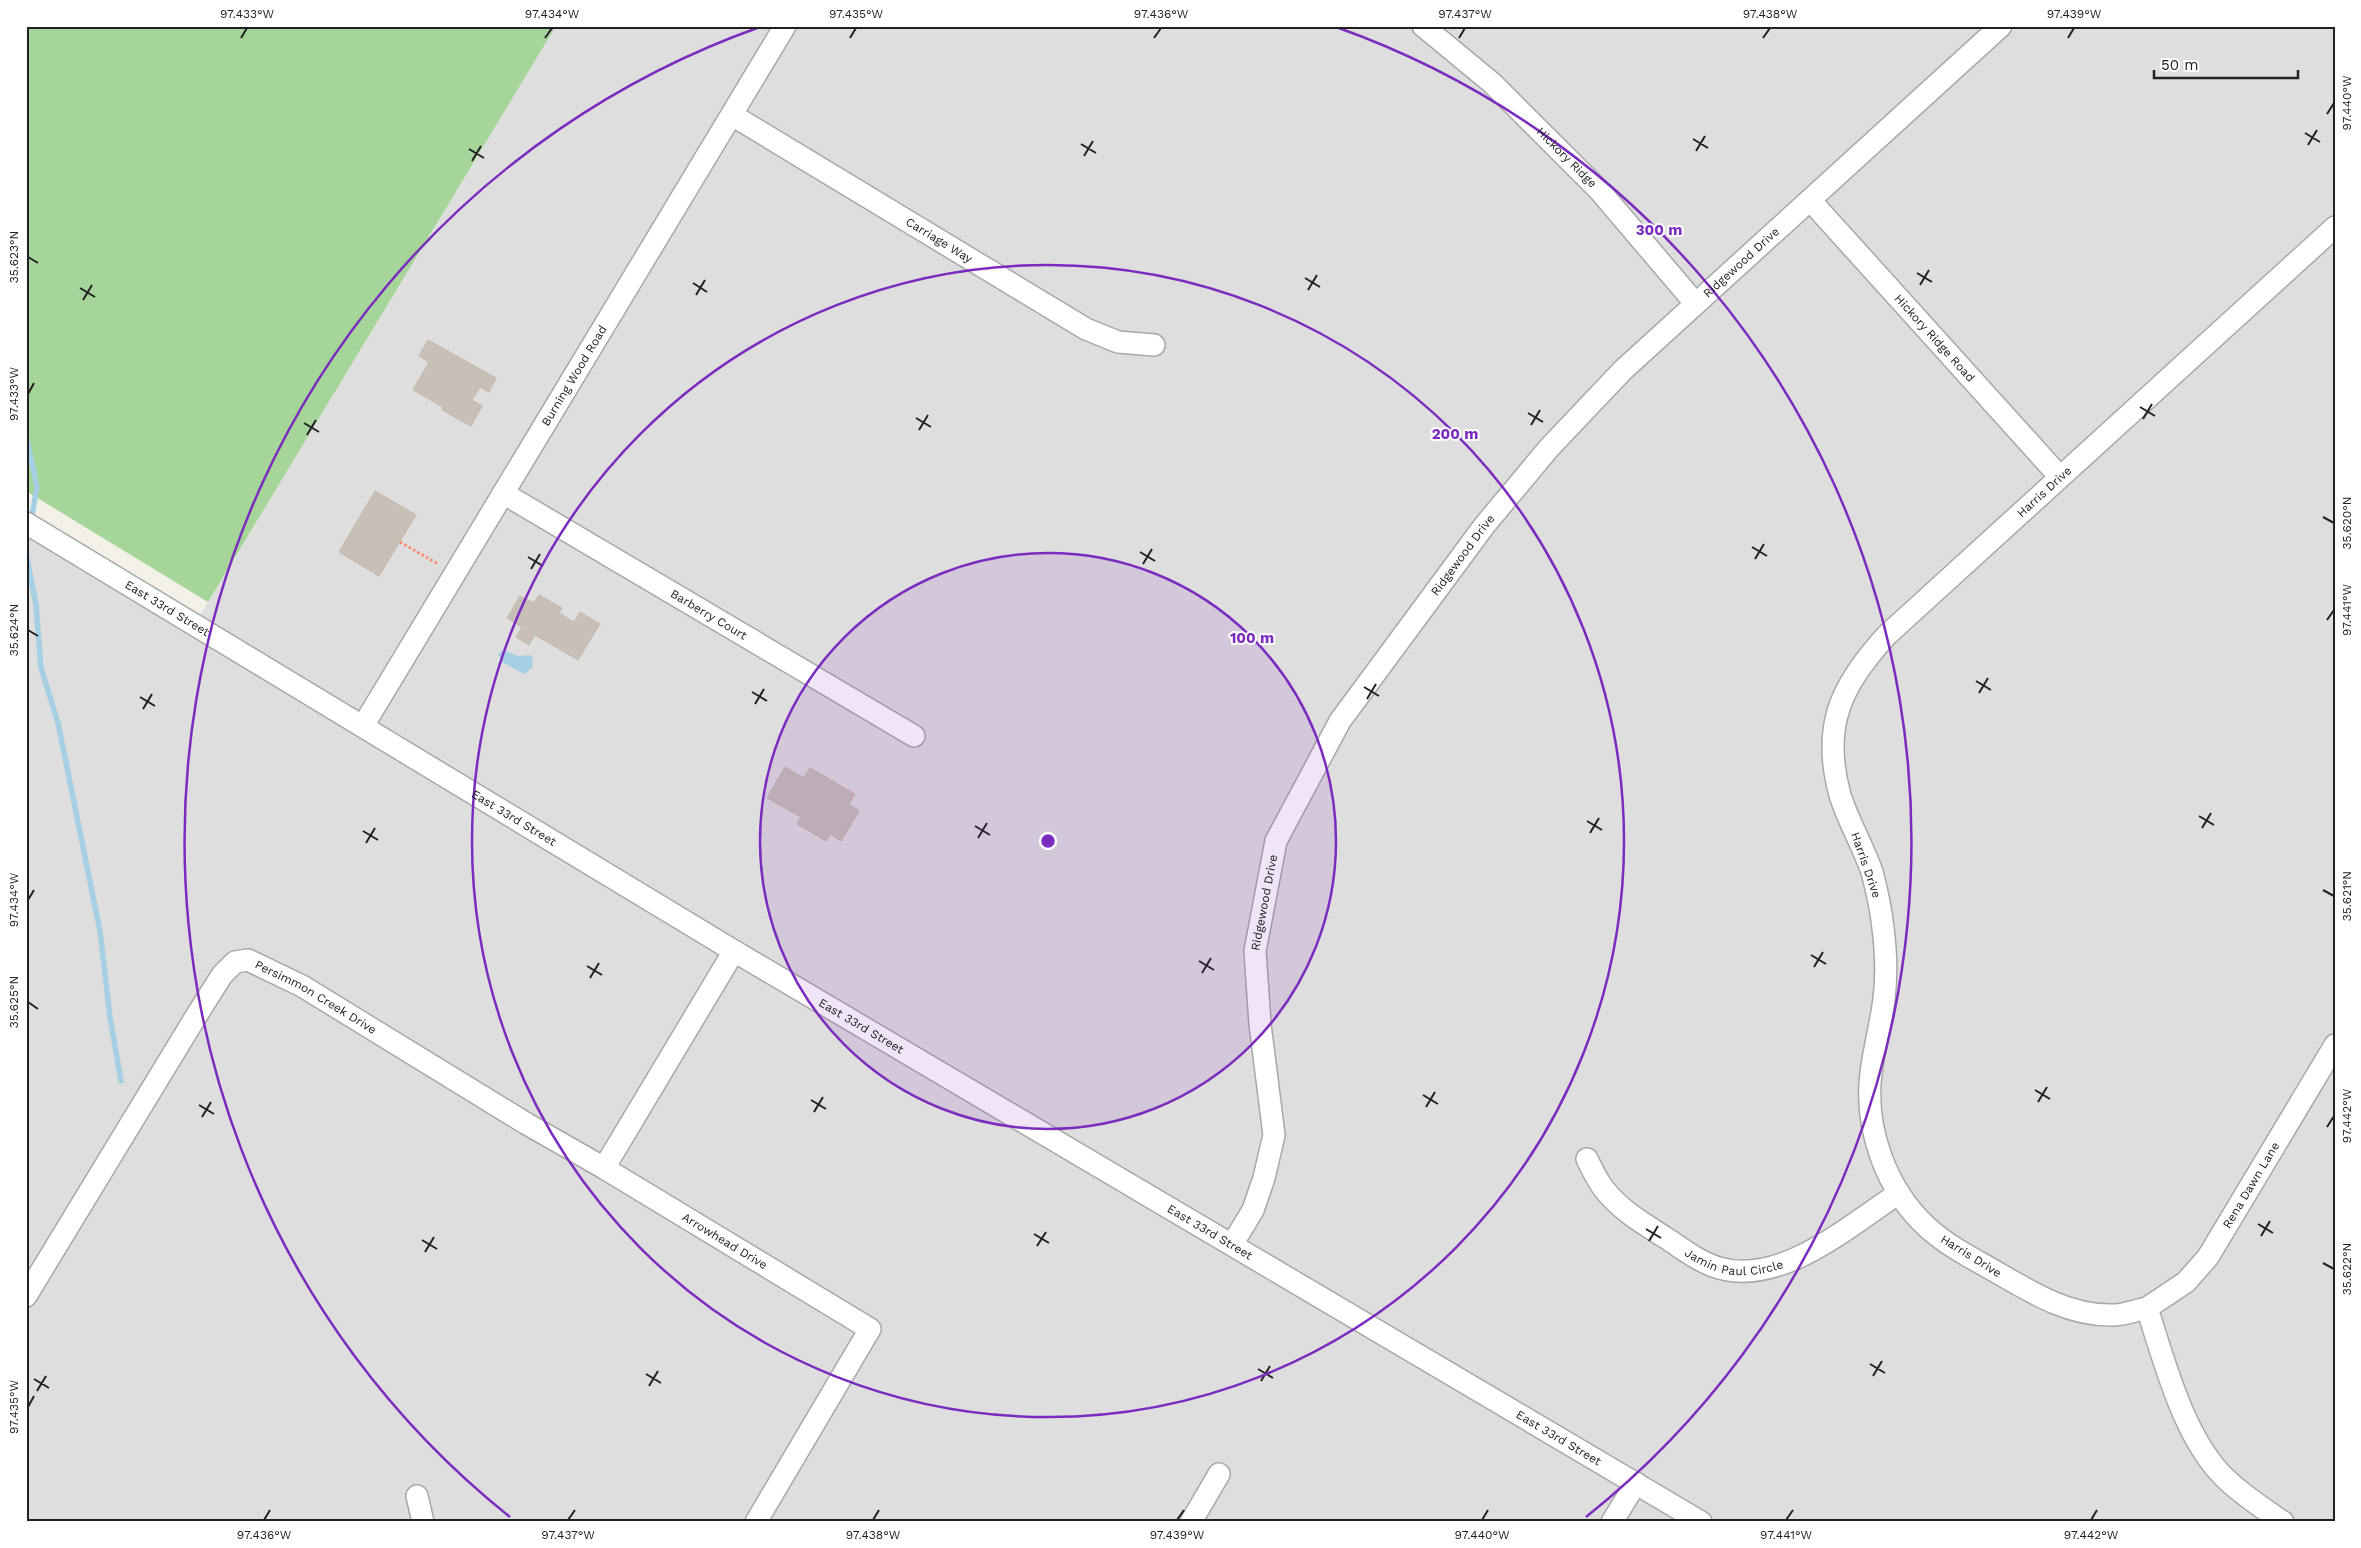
<svg xmlns="http://www.w3.org/2000/svg" width="2361" height="1548" viewBox="0 0 2361 1548" font-family="'Work Sans',sans-serif">
	<rect width="100%" height="100%" fill="#f2f0e7"/>
	<!-- residential -->
	<path fill="#dfdede" d="M556 26H2335V1522H26V523L195 624Z"/>
	<!-- forest -->
	<path fill="#a5d599" d="M26 26H556L208 602 26 491Z"/>
	<!-- water -->
	<path fill="#a5cfe3" d="M503 650 518 656 530 655 533 659 532 668 524 674 502 662 498 654Z"/>
	<g fill="none" stroke-linecap="round" stroke-linejoin="round">
		<!-- stream -->
		<path stroke="#a5cfe3" stroke-width="5.5" d="M26 435 37 487 31 521
			M26 553 36 605 41 668 58 723 100 931 110 1017 121 1081"/>
	</g>
	<!-- building -->
	<path fill="#c8bfb6" stroke="#c5b8a8" d="M428 340 496 378 489 392 480 387 472 400 482 406 471 426 442 410 443 407 413 390 429 362 419 356Z
		M375 491 416 515 379 576 339 552Z
		M539 595 562 608 559 613 574 622 580 612 600 624 578 660 535 635 529 645 516 637 522 627 507 618 520 596 534 603Z
		M785 767 804 778 810 768 855 794 849 804 859 811 841 841 830 834 826 841 797 824 801 817 767 798Z"/>
	<g fill="none" stroke-linecap="round" stroke-linejoin="round">
		<defs>
			<g id="minor">
				<path id="s1" d="M1423 26 1492 83 1599 190 1695 303"/>
				<path id="s2" d="M732 115 1086 329 1118 342 1154 345"/>
				<path id="s3" d="M1810 200 2060 477"/>
				<path id="s4" d="M503 493 914 736"/>
				<path id="s5" d="M26 523 734 951 1701 1522"/>
				<path id="s6" d="M363 726 785 26"/>
				<path id="s7" d="M734 951 604 1168 870 1329 756 1522"/>
				<path id="s8" d="M1587 1159C1592 1169 1597 1180 1604 1189 1620 1210 1644 1224 1666 1238 1683 1249 1699 1262 1719 1268 1782 1286 1850 1225 1899 1193"/>
				<path id="s9" d="M1233 1243 1253 1210 1264 1178 1274 1135 1260 1024 1255 951 1276 841 1340 721 1484 526 1549 448 1623 370 2001 26"/>
				<path id="s10" d="M26 1296 195 1018 222 975 235 962 248 960 302 986 527 1124 604 1168"/>
				<path id="s11" d="M2147 1308 2186 1282 2208 1257 2335 1045"/>
				<path d="M417 1496 423 1522"/>
				<path d="M1191 1522 1219 1474"/>
				<path d="M1612 1522 1636 1483"/>
				<path id="s12" d="M2283 1522C2264 1509 2244 1496 2227 1480 2184 1440 2165 1363 2147 1308 2136 1310 2124 1315 2113 1315 2070 1316 2034 1294 1998 1273 1974 1259 1949 1247 1928 1228 1886 1190 1864 1128 1871 1073 1874 1048 1881 1024 1884 999 1887 975 1886 952 1883 928 1881 909 1877 891 1872 872 1863 846 1848 821 1840 795 1821 726 1841 685 1887 635L2335 227"/>
			</g>
		</defs>
		<!-- minor casing -->
		<use href="#minor" stroke="#a8a8a8" stroke-width="24"/>
		<!-- path -->
		<path stroke="#ff896c" stroke-width="3" stroke-dasharray="2.5 2.5" stroke-linecap="butt" d="M400 542 438 564"/>
		<!-- minor -->
		<use href="#minor" stroke="#fff" stroke-width="21"/>
	</g>
	<!-- ticks -->
	<path fill="none" stroke="#212121" stroke-width="2" d="M241 38 247 28M545 38 552 28M850 38 856 28M1154 38 1161 28M1459 38 1465 28M1763 38 1770 28M2068 38 2074 28M2327 114 2334 103M2305 133 2320 142M1693 139 1708 148M1081 144 1096 153M2308 145 2317 130M469 149 484 158M1696 151 1705 136M1084 156 1093 141M472 161 481 146M28 257 38 263M1917 273 1932 282M1305 278 1320 287M693 283 707 292M1920 285 1929 270M80 288 95 297M1308 290 1317 275M696 295 705 280M83 300 92 285M28 394 34 383M2140 407 2155 416M1528 413 1543 422M916 418 931 427M2143 419 2152 404M304 423 319 432M1531 425 1540 410M919 430 928 415M307 435 316 420M2323 517 2334 523M1752 547 1767 556M1140 552 1155 561M528 557 543 566M1755 559 1764 544M1143 564 1152 549M531 569 540 554M2327 620 2334 610M28 630 38 636M1976 681 1991 690M1364 687 1379 696M752 692 767 701M1979 693 1988 678M140 697 155 706M1367 699 1376 684M755 704 764 689M143 709 152 694M2199 816 2214 825M1587 821 1602 830M975 826 990 835M2202 828 2211 813M363 831 378 840M1590 833 1599 818M978 838 987 823M366 843 375 828M2323 890 2334 896M28 900 34 890M1811 955 1826 964M1199 961 1214 970M587 966 602 975M1814 967 1823 952M1202 973 1211 958M590 978 599 963M28 1002 38 1009M2035 1090 2050 1099M1423 1095 1438 1104M811 1100 826 1109M2038 1102 2047 1087M199 1105 214 1114M1426 1107 1435 1092M814 1112 823 1097M202 1117 211 1102M2327 1127 2334 1116M2258 1224 2273 1233M1646 1229 1661 1238M1034 1234 1049 1243M2261 1236 2270 1221M422 1240 437 1249M1649 1241 1658 1226M1037 1246 1046 1232M425 1252 434 1237M2323 1263 2334 1269M1870 1364 1885 1373M1258 1369 1273 1378M646 1374 661 1383M1873 1376 1882 1361M34 1379 49 1388M1261 1381 1270 1366M649 1386 658 1371M37 1391 46 1376M28 1407 34 1396M264 1520 270 1510M568 1520 575 1510M873 1520 879 1510M1177 1520 1184 1510M1482 1520 1488 1510M1786 1520 1793 1510M2091 1520 2097 1510"/>
	<!-- distance rings -->
	<circle cx="1048" cy="841" r="288" fill="#7b2cbf" fill-opacity=".12"/>
	<g fill="none" stroke="#7b2cbf" stroke-width="2.5">
		<circle cx="1048" cy="841" r="288"/>
		<circle cx="1048" cy="841" r="576"/>
		<path d="M510 1517A864 864 0 0 1 760 27M1336 27A864 864 0 0 1 1586 1517"/>
	</g>
	<g text-anchor="middle" dominant-baseline="central" stroke-width="4" stroke-linejoin="round" paint-order="stroke">
		<!-- street labels -->
		<g font-size="12" fill="#212121" stroke="#fff">
			<text stroke="none"><textPath href="#s1" startOffset="195">Hickory Ridge</textPath></text>
			<text stroke="none"><textPath href="#s2" startOffset="242">Carriage Way</textPath></text>
			<text stroke="none"><textPath href="#s9" startOffset="1161">Ridgewood Drive</textPath></text>
			<text stroke="none"><textPath href="#s3" startOffset="186">Hickory Ridge Road</textPath></text>
			<text stroke="none"><textPath href="#s6" startOffset="409">Burning Wood Road</textPath></text>
			<text stroke="none"><textPath href="#s12" startOffset="1351">Harris Drive</textPath></text>
			<text stroke="none"><textPath href="#s9" startOffset="756">Ridgewood Drive</textPath></text>
			<text stroke="none"><textPath href="#s5" startOffset="165">East 33rd Street</textPath></text>
			<text stroke="none"><textPath href="#s4" startOffset="239">Barberry Court</textPath></text>
			<text stroke="none"><textPath href="#s5" startOffset="570">East 33rd Street</textPath></text>
			<text transform="translate(1866 865) rotate(71)">Harris Drive</text>
			<text stroke="none"><textPath href="#s9" startOffset="351">Ridgewood Drive</textPath></text>
			<text stroke="none"><textPath href="#s10" startOffset="485">Persimmon Creek Drive</textPath></text>
			<text stroke="none"><textPath href="#s5" startOffset="975">East 33rd Street</textPath></text>
			<text stroke="none"><textPath href="#s11" startOffset="164">Rena Dawn Lane</textPath></text>
			<text stroke="none"><textPath href="#s5" startOffset="1380">East 33rd Street</textPath></text>
			<text stroke="none"><textPath href="#s7" startOffset="394">Arrowhead Drive</textPath></text>
			<text stroke="none"><textPath href="#s8" startOffset="189">Jamin Paul Circle</textPath></text>
			<text transform="translate(1971 1256) rotate(32)">Harris Drive</text>
			<text stroke="none"><textPath href="#s5" startOffset="1785">East 33rd Street</textPath></text>
		</g>
	</g>
	<circle cx="1048" cy="841" r="8" fill="#7b2cbf" stroke="#fff" stroke-width="2.5"/>
	<g font-size="15" text-anchor="middle" font-weight="bold" fill="#7b2cbf" stroke="#fff" stroke-width="4" stroke-linejoin="round" paint-order="stroke">
		<text x="1659" y="235">300 m</text>
		<text x="1455" y="439">200 m</text>
		<text x="1252" y="643">100 m</text>
	</g>
	<!-- border -->
	<rect width="2361" height="1548" fill="none" stroke="#ffffff" stroke-width="55"/>
	<!-- scale -->
	<path d="M2154 70v8h144v-8" fill="none" stroke="#212121" stroke-width="2.5"/>
	<text x="2161" y="70" font-size="15" fill="#212121" stroke="#ffffff" stroke-width="4" paint-order="stroke">50 m</text>
	<rect x="28" y="28" width="2306" height="1492" fill="none" stroke="#212121" stroke-width="2"/>
	<g font-size="12" text-anchor="middle" fill="#212121">
		<text x="247" y="18">97.433°W</text>
		<text x="552" y="18">97.434°W</text>
		<text x="856" y="18">97.435°W</text>
		<text x="1161" y="18">97.436°W</text>
		<text x="1465" y="18">97.437°W</text>
		<text x="1770" y="18">97.438°W</text>
		<text x="2074" y="18">97.439°W</text>
		<text transform="translate(2347 103) rotate(-90)" y="4">97.440°W</text>
		<text transform="translate(14 257) rotate(-90)" y="4">35.623°N</text>
		<text transform="translate(14 394) rotate(-90)" y="4">97.433°W</text>
		<text transform="translate(2347 523) rotate(-90)" y="4">35.620°N</text>
		<text transform="translate(2347 610) rotate(-90)" y="4">97.441°W</text>
		<text transform="translate(14 630) rotate(-90)" y="4">35.624°N</text>
		<text transform="translate(2347 896) rotate(-90)" y="4">35.621°N</text>
		<text transform="translate(14 900) rotate(-90)" y="4">97.434°W</text>
		<text transform="translate(14 1002) rotate(-90)" y="4">35.625°N</text>
		<text transform="translate(2347 1116) rotate(-90)" y="4">97.442°W</text>
		<text transform="translate(2347 1269) rotate(-90)" y="4">35.622°N</text>
		<text transform="translate(14 1407) rotate(-90)" y="4">97.435°W</text>
		<text x="264" y="1539">97.436°W</text>
		<text x="568" y="1539">97.437°W</text>
		<text x="873" y="1539">97.438°W</text>
		<text x="1177" y="1539">97.439°W</text>
		<text x="1482" y="1539">97.440°W</text>
		<text x="1786" y="1539">97.441°W</text>
		<text x="2091" y="1539">97.442°W</text>
	</g>
</svg>
